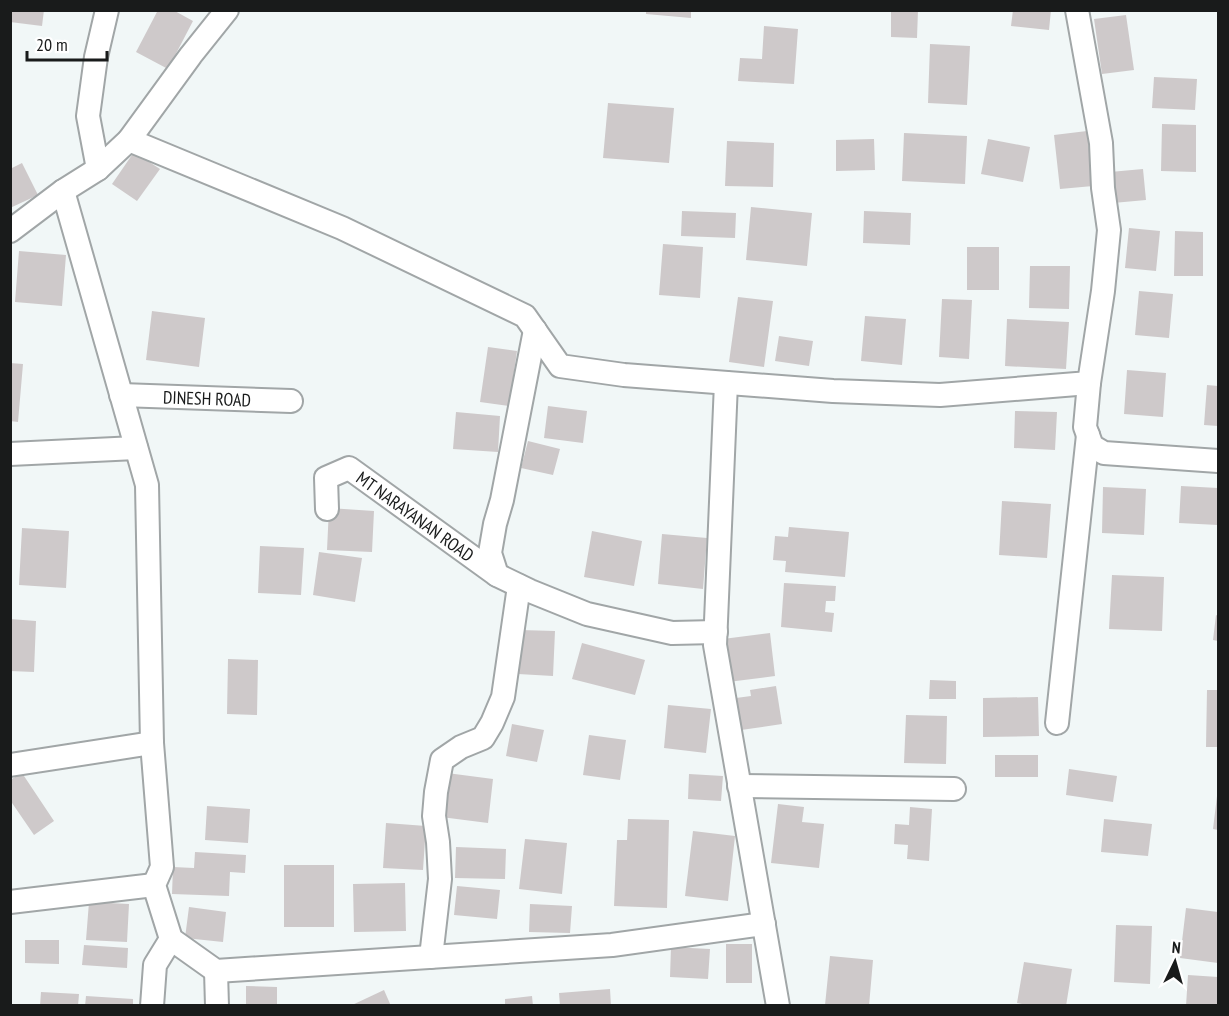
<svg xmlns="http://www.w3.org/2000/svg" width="1229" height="1016" viewBox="0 0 1229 1016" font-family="'PT Sans Narrow',sans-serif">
	<rect width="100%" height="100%" fill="#f1f7f7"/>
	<!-- building -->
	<path fill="#cec9ca" d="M10 10H44L42 26 10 22Z
		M158 10H173L193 21 168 69 136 52Z
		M646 10H691V18L646 14Z
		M891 10H918L917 38 891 37Z
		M1013 10H1051L1049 30 1011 26Z
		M1126 15 1134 70 1102 74 1094 19Z
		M764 26 798 29 794 84 738 81 740 58 762 59Z
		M930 44 970 46 967 105 928 103Z
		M1154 77 1197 79 1195 110 1152 108Z
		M608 103 674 108 669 163 603 158Z
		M1162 124 1196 125V172L1161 171Z
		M1087 131 1093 186 1060 189 1054 135Z
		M904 133 967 136 965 184 902 181Z
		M874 139 875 170 836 171V140Z
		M988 139 1030 147 1023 182 981 174Z
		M727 141 774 143 773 187 725 186Z
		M134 152 160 169 137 201 112 184Z
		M22 163 38 195 10 208V169Z
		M1143 169 1146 200 1113 203 1110 172Z
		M751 207 812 213 807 266 746 260Z
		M682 211 736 213 735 238 681 236Z
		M864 211 911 213 910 245 863 243Z
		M1129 228 1160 231 1156 271 1125 268Z
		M1175 231 1203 232V276H1174Z
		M663 244 703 247 700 298 659 295Z
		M967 247H999V290H967Z
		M19 251 66 255 62 306 15 302Z
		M1030 266H1070L1069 309 1029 308Z
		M1139 291 1173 294 1169 338 1135 335Z
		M738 297 773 301 764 367 729 362Z
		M942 299 972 300 969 359 939 357Z
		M152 311 205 318 199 367 146 360Z
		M865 316 906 319 902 365 861 361Z
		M1007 319 1069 322 1066 369 1005 366Z
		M779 336 813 341 809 366 775 361Z
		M488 347 517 351 509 406 480 402Z
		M10 363 23 364 18 422 10 421Z
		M1127 370 1166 373 1163 417 1124 414Z
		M1207 385 1218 386V426L1204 425Z
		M548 406 587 411 583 443 544 438Z
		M1015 411 1057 412 1055 450 1014 448Z
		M456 412 500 416 498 452 453 449Z
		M528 441 560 449 553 475 521 468Z
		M1181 486 1218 488V525L1179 523Z
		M1103 487 1146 489 1144 535 1102 533Z
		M1002 501 1051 504 1047 558 999 555Z
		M329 508 374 511 372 552 327 550Z
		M789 527 849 532 845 577 785 572 786 561 773 560 775 536 788 537Z
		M22 528 69 531 66 588 19 585Z
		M592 531 642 541 634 586 584 577Z
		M662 534 707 538 703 589 658 584Z
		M260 546 304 548 301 595 258 593Z
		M319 552 362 558 355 602 313 595Z
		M1112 575 1164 577 1162 631 1109 629Z
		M784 583 836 586 835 601H826L825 612 834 613 832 632 781 627Z
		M1216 615 1218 616V641L1213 640Z
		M10 619 36 621 34 672 10 671Z
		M520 630 555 631 553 676 518 674Z
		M770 633 775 676 728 682 723 639Z
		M582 643 645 660 635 695 572 679Z
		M228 659 258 660 257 715 227 714Z
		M930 680 956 681V699H929Z
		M776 686 782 724 741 730 736 698 751 696 750 690Z
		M1207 690H1218V747H1206Z
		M1038 697 1039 736 983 737V698Z
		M668 705 711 709 706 753 664 748Z
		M906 715 947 716 946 764 904 763Z
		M512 724 544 730 537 762 506 756Z
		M589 735 626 740 620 780 583 775Z
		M995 755H1038V777H995Z
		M1069 769 1117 776 1113 802 1066 795Z
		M22 773 54 821 34 835 10 800V780Z
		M447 773 493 779 488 823 441 817Z
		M689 774 723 776 721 801 688 799Z
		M1217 796H1218V830L1213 829Z
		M778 804 804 807 802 822 824 824 819 868 771 863Z
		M207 806 250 809 248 843 205 840Z
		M910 807 932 809 929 861 907 859 908 845 894 844 895 824 909 825Z
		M628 819 669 820 667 908 614 906 617 840H627Z
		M1104 819 1152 824 1148 856 1101 852Z
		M386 823 426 826 423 870 383 868Z
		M693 831 735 836 728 901 685 896Z
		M525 839 567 843 562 894 519 889Z
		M456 847 506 849 505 879 455 878Z
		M195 852 246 855 245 873 230 872 229 896 172 894 173 867 194 868Z
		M284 865H334V927H284Z
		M405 883 406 931 354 932 353 884Z
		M457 886 500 890 497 919 454 915Z
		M89 902 129 904 127 942 86 940Z
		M530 904 572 906 570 933 529 932Z
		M189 907 226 912 223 942 185 938Z
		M1186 908 1218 912V963L1180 958Z
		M1116 925 1152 926 1150 984 1114 982Z
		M25 940H59V964L25 963Z
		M726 944H752V983H726Z
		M84 945 128 948 127 968 82 965Z
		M671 947 710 949 708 979 670 977Z
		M830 956 873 960 869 1006 825 1005Z
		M1024 962 1072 969 1066 1006H1032L1017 1003Z
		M1188 975 1218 977V1006H1186Z
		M246 986 277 987V1006H246Z
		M610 989 611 1006H560L559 993Z
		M384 990 391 1006H350Z
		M41 992 79 994 78 1006H40Z
		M86 996 133 999V1006H85Z
		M532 996 533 1006H505V999Z"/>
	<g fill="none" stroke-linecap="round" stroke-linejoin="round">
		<defs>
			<g id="street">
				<path d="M129 140 191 55 227 10"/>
				<path d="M98 169 88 116 96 57 107 10"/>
				<path d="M63 191 147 485 152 743 162 867 154 885 171 939 216 971 612 945 764 924"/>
				<path d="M10 231 63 191 98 169 129 140 342 228 525 316 560 366 624 375 833 391 940 395 1089 383 1103 291 1109 230 1103 188 1101 143 1077 10"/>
				<path d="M535 330 502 500 495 524 490 553 497 575 530 591 587 614 672 633 716 632"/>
				<path d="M726 383 715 645 778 1006"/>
				<path d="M1089 383 1085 427 1092 446 1104 453 1218 461"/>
				<path id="s1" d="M121 395 291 401"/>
				<path d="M10 454 136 448"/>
				<path id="s2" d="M327 509 326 478 349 468 497 575"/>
				<path d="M1057 723 1088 435"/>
				<path d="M10 765 152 743"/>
				<path d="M739 786 954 789"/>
				<path d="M10 902 154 885"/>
				<path d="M431 957 440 879 438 842 434 816 436 792 442 760 461 747 483 738 492 723 503 697 519 586"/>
				<path d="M216 971 217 1006"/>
				<path d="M152 1006 155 965 171 939"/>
			</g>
		</defs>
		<!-- street casing -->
		<use href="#street" stroke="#a1a6a7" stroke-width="26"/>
		<!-- street -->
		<use href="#street" stroke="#fff" stroke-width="22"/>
	</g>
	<g text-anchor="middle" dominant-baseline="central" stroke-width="6" stroke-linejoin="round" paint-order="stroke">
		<!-- street labels -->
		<g font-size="18" fill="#191b1b" stroke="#fff">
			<text stroke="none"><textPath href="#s1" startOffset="86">DINESH ROAD</textPath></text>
			<text stroke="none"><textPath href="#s2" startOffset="138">MT NARAYANAN ROAD</textPath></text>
		</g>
	</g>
	<!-- border -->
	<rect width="1229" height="1016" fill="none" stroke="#191b1b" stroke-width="24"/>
	<!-- north arrow -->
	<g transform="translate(1175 962) rotate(5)" stroke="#ffffff" stroke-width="4.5" paint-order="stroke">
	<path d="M0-4.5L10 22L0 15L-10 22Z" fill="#191b1b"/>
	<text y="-9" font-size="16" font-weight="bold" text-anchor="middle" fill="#191b1b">N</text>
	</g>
	<!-- scale -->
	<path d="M27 51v9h80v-9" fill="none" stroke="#191b1b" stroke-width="3"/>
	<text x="36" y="51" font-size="18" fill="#191b1b" stroke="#ffffff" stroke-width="4.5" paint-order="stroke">20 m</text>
</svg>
